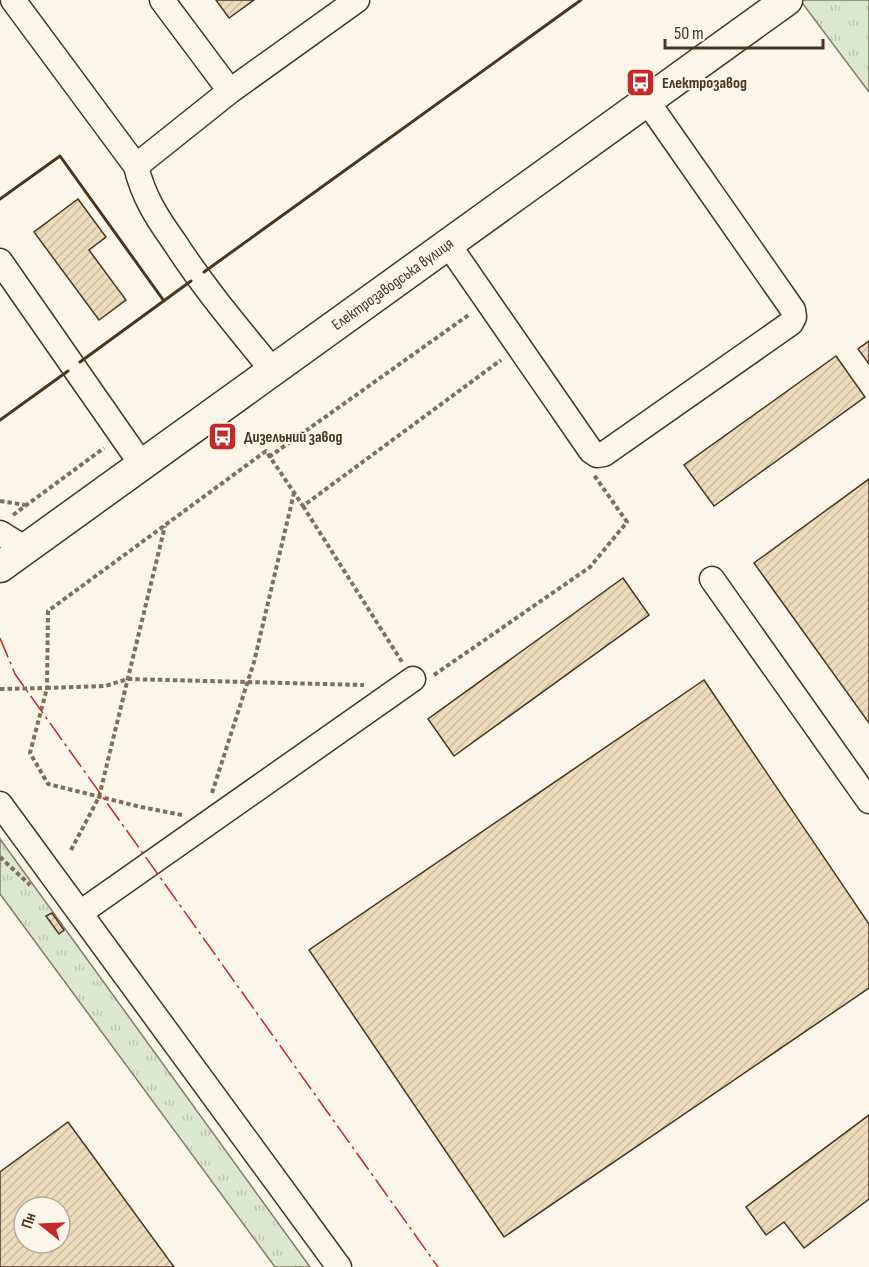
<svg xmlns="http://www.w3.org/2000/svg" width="869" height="1267" viewBox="0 0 869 1267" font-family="'Sofia Sans Condensed',sans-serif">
	<defs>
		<pattern id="grass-tufts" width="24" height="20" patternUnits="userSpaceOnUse" patternTransform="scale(1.5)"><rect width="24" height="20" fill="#dce7d0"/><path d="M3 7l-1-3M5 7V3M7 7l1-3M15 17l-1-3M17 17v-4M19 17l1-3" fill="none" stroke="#bec7b2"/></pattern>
		<pattern id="building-hatch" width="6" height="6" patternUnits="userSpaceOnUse" patternTransform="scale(1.5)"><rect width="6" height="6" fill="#ecdcbc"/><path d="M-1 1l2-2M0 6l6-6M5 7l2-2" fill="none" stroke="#ccbda1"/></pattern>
	</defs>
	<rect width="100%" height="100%" fill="#fbf6e9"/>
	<!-- grass -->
	<path fill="url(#grass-tufts)" stroke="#887966" stroke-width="1.5" d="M800 0H869V92Z
		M0 839 310 1267H275L0 894Z"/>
	<!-- building -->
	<path fill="url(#building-hatch)" stroke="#4a3520" stroke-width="1.5" fill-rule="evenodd" d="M216 0H254L229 18Z
		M78 199 106 237 89 250 126 300 99 320 34 232Z
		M869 341V364L858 349Z
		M836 356 865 397 714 506 684 465Z
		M869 479V723L754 563Z
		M623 578 649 615 454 756 428 719Z
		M704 680 869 924V988L504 1237 309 950Z
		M52 913 64 930 59 934 46 916Z
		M869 1115V1199L804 1248 784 1222 766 1235 746 1207Z
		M68 1122 174 1267H0V1172ZM24 1207H60V1243H24Z"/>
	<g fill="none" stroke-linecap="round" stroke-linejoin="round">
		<defs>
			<path id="minor" d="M13 0 136 166C143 196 157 218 175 243 204 288 239 329 273 371
				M162 0 230 91 357 0
				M136 166 230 91
				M448 244 591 451 597 455 604 454 791 323 794 317 793 310 647 101
				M0 261 142 465
				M0 533 26 549
				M712 579 869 801
				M0 804 339 1267
				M80 913 413 679"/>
			<g id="major">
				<path id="s1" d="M0 567 787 0"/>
			</g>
		</defs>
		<!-- minor casing -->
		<use href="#minor" stroke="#4a3520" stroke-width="27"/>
		<!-- major casing -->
		<use href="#major" stroke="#4a3520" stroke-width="33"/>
		<!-- path -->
		<path stroke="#7f6f5c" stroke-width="4" stroke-dasharray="4.5 3" stroke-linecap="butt" d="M269 457 470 314
			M0 501 25 505
			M303 506 402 662
			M13 515 104 448
			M434 675 590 567 627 522 594 475
			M0 689 47 688 48 611 266 451 303 506 501 360
			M212 793 254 662 294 493
			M182 815 141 807 48 784 30 753 47 688 105 686 128 679 364 685
			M71 850 99 797 165 526
			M0 857 30 885"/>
		<!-- minor -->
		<use href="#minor" stroke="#fbf6e9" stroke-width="24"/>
		<!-- major -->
		<use href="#major" stroke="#fbf6e9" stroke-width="30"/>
		<!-- wall -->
		<path stroke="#4a3520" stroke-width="3" d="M0 199 60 156 164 301
			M204 272 581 0
			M80 362 191 281
			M0 420 68 371"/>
		<!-- power -->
		<path stroke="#c62828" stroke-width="1.5" stroke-dasharray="21 4.5 3 4.5" stroke-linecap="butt" d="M0 638 15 674 438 1267"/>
	</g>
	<!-- icons -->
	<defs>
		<symbol id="bus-square" viewBox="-11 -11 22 22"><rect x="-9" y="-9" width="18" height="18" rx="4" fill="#c62828" stroke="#fbf6e9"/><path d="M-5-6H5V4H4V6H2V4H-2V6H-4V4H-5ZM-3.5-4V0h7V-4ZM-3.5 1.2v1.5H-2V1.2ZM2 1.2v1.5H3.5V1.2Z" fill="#fff"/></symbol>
	</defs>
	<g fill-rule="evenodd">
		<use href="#bus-square" x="624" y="66" width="33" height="33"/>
		<use href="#bus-square" x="206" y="420" width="33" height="33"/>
	</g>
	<g text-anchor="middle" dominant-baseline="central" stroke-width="4.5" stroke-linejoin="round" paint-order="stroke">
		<!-- poi labels -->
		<g font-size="16" font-weight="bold" fill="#4a3520" stroke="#fbf6e9" text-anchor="start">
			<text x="662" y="83">Електрозавод</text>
			<text x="244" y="437">Дизельний завод</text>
		</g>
		<!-- street labels -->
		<g font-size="16" fill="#4a3520" stroke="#fbf6e9">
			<text stroke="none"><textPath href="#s1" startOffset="484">Електрозаводська вулиця</textPath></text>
		</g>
	</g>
	<!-- north arrow -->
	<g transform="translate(42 1225) rotate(288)"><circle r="28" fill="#fbf6e9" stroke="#b4a999" stroke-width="1.5"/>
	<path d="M0-4.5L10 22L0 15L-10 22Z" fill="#c62828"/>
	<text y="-9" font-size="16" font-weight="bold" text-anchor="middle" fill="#4a3520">Пн</text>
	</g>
	<!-- scale -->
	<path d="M665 39v9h158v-9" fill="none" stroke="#4a3520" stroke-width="3"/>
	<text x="674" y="39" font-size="18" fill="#4a3520" stroke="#fbf6e9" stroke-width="4.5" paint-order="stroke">50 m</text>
</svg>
